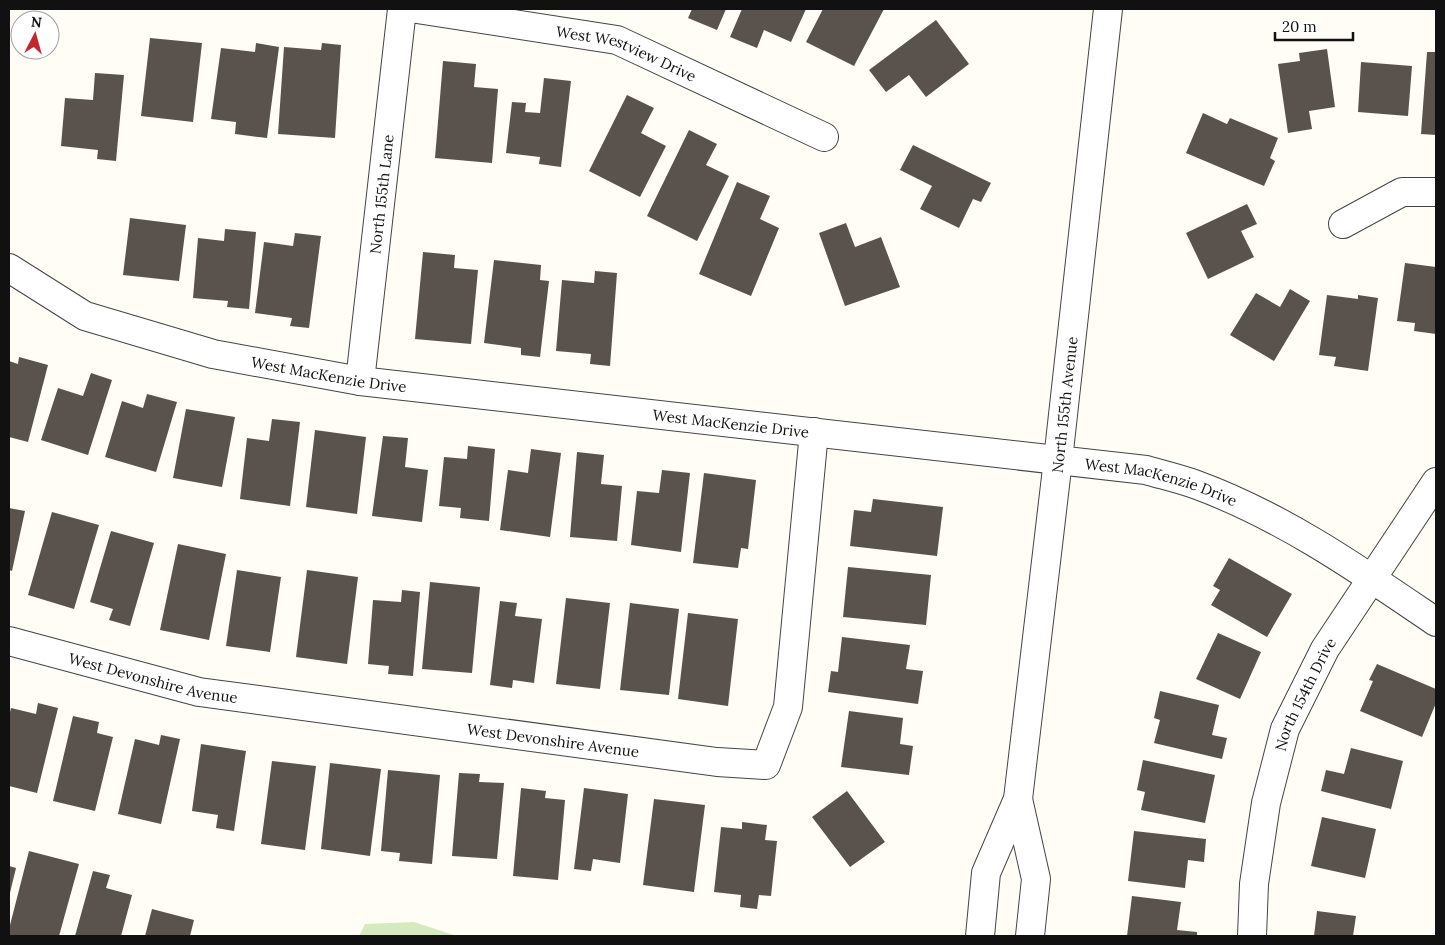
<svg xmlns="http://www.w3.org/2000/svg" width="1445" height="945" viewBox="0 0 1445 945" font-family="Lora,serif">
	<rect width="100%" height="100%" fill="#fffdf5"/>
	<!-- green -->
	<path fill="#d5ebbd" d="M414 922 457 936H359L365 924Z"/>
	<!-- building -->
	<path fill="#5a524d" d="M692 9H726L717 30 688 18Z
		M742 9H806L791 42 764 30 757 48 730 37Z
		M823 9H884L854 66 806 42Z
		M936 20 969 64 926 97 909 75 886 92 869 70Z
		M150 38 202 43 193 122 141 116Z
		M256 43 279 47 267 138 235 134 236 122 211 119 221 48 255 52Z
		M322 43 341 45 335 138 278 134 284 47 321 50Z
		M1327 49 1335 107 1309 111 1312 129 1288 133 1278 64 1300 61 1299 53Z
		M1427 52H1436V135L1421 134Z
		M443 61 476 64 474 87 498 89 492 163 435 158Z
		M1361 62 1412 66 1408 116 1358 112Z
		M95 73 124 75 116 161 97 159 98 150 61 146 65 98 93 100Z
		M544 78 571 81 561 167 539 164 540 157 506 153 512 102 526 103 525 112 540 113Z
		M627 95 654 108 641 133 666 146 640 197 589 171Z
		M1203 113 1227 124 1230 118 1278 138 1270 158 1275 161 1264 186 1186 153Z
		M689 130 717 144 706 165 729 176 697 241 647 216Z
		M913 145 991 183 981 202 973 199 959 228 920 209 932 186 900 170Z
		M737 182 770 196 760 219 779 228 751 296 699 274Z
		M1247 204 1257 224 1241 231 1254 257 1208 279 1186 233Z
		M130 218 186 225 179 281 123 275Z
		M846 223 855 247 881 237 900 287 845 306 819 233Z
		M225 229 256 232 249 309 227 307 228 301 193 298 198 238 224 241Z
		M295 233 321 236 309 328 290 326 292 318 255 313 264 242 293 246Z
		M423 252 455 255 454 268 478 270 471 344 415 339Z
		M494 260 541 265 540 280 549 281 540 357 521 355V348L484 343Z
		M1405 263 1436 267V334L1414 331 1415 323 1397 321Z
		M595 271 617 273 610 366 590 364 591 354 556 351 562 280 594 283Z
		M1290 289 1310 301 1274 361 1230 335 1256 293 1280 307Z
		M1327 295 1358 299V295L1378 298 1368 371 1334 366 1336 357 1319 355Z
		M19 357 48 365 28 442 9 437V361L18 364Z
		M91 373 112 380 88 455 41 440 58 388 83 396Z
		M147 394 177 402 156 472 105 457 122 401 143 408Z
		M186 409 235 417 222 487 173 478Z
		M272 419 300 422 290 506 240 499 247 438 269 441Z
		M315 430 366 437 357 514 306 507Z
		M383 436 408 438 405 467 428 470 422 522 372 516Z
		M468 446 495 449 489 521 460 518 461 508 439 506 444 457 467 459Z
		M531 449 561 453 550 537 500 530 508 470 528 473Z
		M577 452 604 455 601 484 622 486 617 541 570 537Z
		M662 470 690 473 681 552 631 545 637 491 659 493Z
		M704 473 756 480 748 549 741 548 738 568 693 563Z
		M873 499 943 507 937 556 850 546 854 510 871 512Z
		M9 508 25 511 12 571 9 570Z
		M52 512 99 525 74 609 28 595Z
		M111 531 154 543 130 626 109 620 113 609 90 602Z
		M178 544 226 554 209 640 160 630Z
		M1229 558 1292 594 1267 637 1211 605 1220 590 1213 586Z
		M848 567 931 575 926 625 843 617Z
		M237 570 281 577 270 652 226 646Z
		M307 570 358 577 347 664 296 657Z
		M430 582 480 587 472 673 422 669Z
		M402 590 420 592 413 676 388 674 389 666 368 664 373 600 401 602Z
		M566 598 610 603 600 689 556 684Z
		M500 601 517 603 515 616 542 619 534 683 513 680 512 688 490 685Z
		M630 603 679 609 669 695 620 690Z
		M688 613 738 619 728 706 678 699Z
		M1218 633 1261 652 1240 699 1196 679Z
		M842 637 910 645 906 669 923 671 918 704 828 692 831 671 838 672Z
		M1377 664 1436 689V703L1422 737 1360 711 1373 681 1369 680Z
		M1160 691 1219 705 1212 735 1227 738 1222 759 1154 743 1160 720 1154 718Z
		M38 703 58 708 37 793 9 786V716L11 708 36 714Z
		M849 711 903 718 900 744 913 746 909 775 841 767Z
		M73 716 99 722 97 733 113 737 95 811 53 801Z
		M161 735 180 739 161 824 118 814 135 739 159 745Z
		M201 744 246 751 234 831 216 828 218 815 192 811Z
		M1351 748 1403 761 1391 809 1321 791 1326 770 1344 774Z
		M1143 760 1215 775 1205 823 1141 810 1145 792 1137 790Z
		M272 761 316 766 305 850 261 844Z
		M330 763 381 769 370 856 321 849Z
		M388 770 440 775 432 864 399 861 400 853 381 851Z
		M459 773 480 774 479 782 504 783 497 859 452 856Z
		M521 788 546 791 545 798 565 800 558 880 513 876Z
		M584 788 628 794 620 863 593 859 591 871 574 869Z
		M847 791 885 842 850 867 812 817Z
		M654 799 705 805 694 892 643 885Z
		M1322 817 1376 829 1365 878 1311 866Z
		M742 822 767 825 765 840 777 841 771 896 759 895 757 909 740 907 741 895 714 892 721 827 742 829Z
		M1134 831 1206 839 1204 862 1188 860 1185 888 1128 881Z
		M29 851 79 864 59 936H9V929Z
		M9 866 16 868 9 897Z
		M93 871 110 875 106 888 132 895 121 936H75Z
		M1132 896 1181 902 1177 930 1197 932V936H1127Z
		M152 909 194 920 190 936H145Z
		M1317 911 1356 916 1353 936H1314Z"/>
	<g fill="none" stroke-linecap="round" stroke-linejoin="round">
		<defs>
			<g id="minor">
				<path id="s1" d="M417 9 617 40 824 137"/>
				<path d="M1343 224 1402 192H1436"/>
				<path id="s2" d="M9 268 85 316 213 354 360 381 1146 470C1163 475 1181 479 1197 485 1284 517 1361 571 1436 622"/>
				<path id="s3" d="M360 381 402 9"/>
				<path id="s4" d="M9 641 199 692 717 762 766 765 788 707 814 432"/>
				<path d="M1018 799 1036 879 1030 936"/>
				<path id="s5" d="M980 936 986 873 1018 799 1058 460 1108 9"/>
				<path id="s6" d="M1252 936 1254 884 1266 803 1285 729 1325 649 1436 482"/>
			</g>
		</defs>
		<!-- minor casing -->
		<use href="#minor" stroke="#444" stroke-width="30"/>
		<!-- minor -->
		<use href="#minor" stroke="#fff" stroke-width="28"/>
	</g>
	<g text-anchor="middle" dominant-baseline="central" stroke-width="5" stroke-linejoin="round" paint-order="stroke">
		<!-- street labels -->
		<g font-size="15" fill="#111" stroke="#fff">
			<text stroke="none"><textPath href="#s1" startOffset="215">West Westview Drive</textPath></text>
			<text stroke="none"><textPath href="#s3" startOffset="188">North 155th Lane</textPath></text>
			<text stroke="none"><textPath href="#s2" startOffset="341">West MacKenzie Drive</textPath></text>
			<text stroke="none"><textPath href="#s5" startOffset="541">North 155th Avenue</textPath></text>
			<text stroke="none"><textPath href="#s2" startOffset="746">West MacKenzie Drive</textPath></text>
			<text stroke="none"><textPath href="#s2" startOffset="1181">West MacKenzie Drive</textPath></text>
			<text stroke="none"><textPath href="#s4" startOffset="149">West Devonshire Avenue</textPath></text>
			<text stroke="none"><textPath href="#s6" startOffset="250">North 154th Drive</textPath></text>
			<text stroke="none"><textPath href="#s4" startOffset="554">West Devonshire Avenue</textPath></text>
		</g>
	</g>
	<!-- border -->
	<rect width="1445" height="945" fill="none" stroke="#111111" stroke-width="20"/>
	<!-- north arrow -->
	<g transform="translate(35 35) rotate(6)"><circle r="24" fill="#ffffff" stroke="#a0a0a0"/>
	<path d="M0-4L9 19L0 12L-9 19Z" fill="#c4262e"/>
	<text y="-8" font-size="14" font-weight="bold" text-anchor="middle" fill="#111111">N</text>
	</g>
	<!-- scale -->
	<path d="M1275 32v8h78v-8" fill="none" stroke="#111111" stroke-width="2.5"/>
	<text x="1282" y="32" font-size="15" fill="#111111" stroke="#ffffff" stroke-width="4" paint-order="stroke">20 m</text>
</svg>
